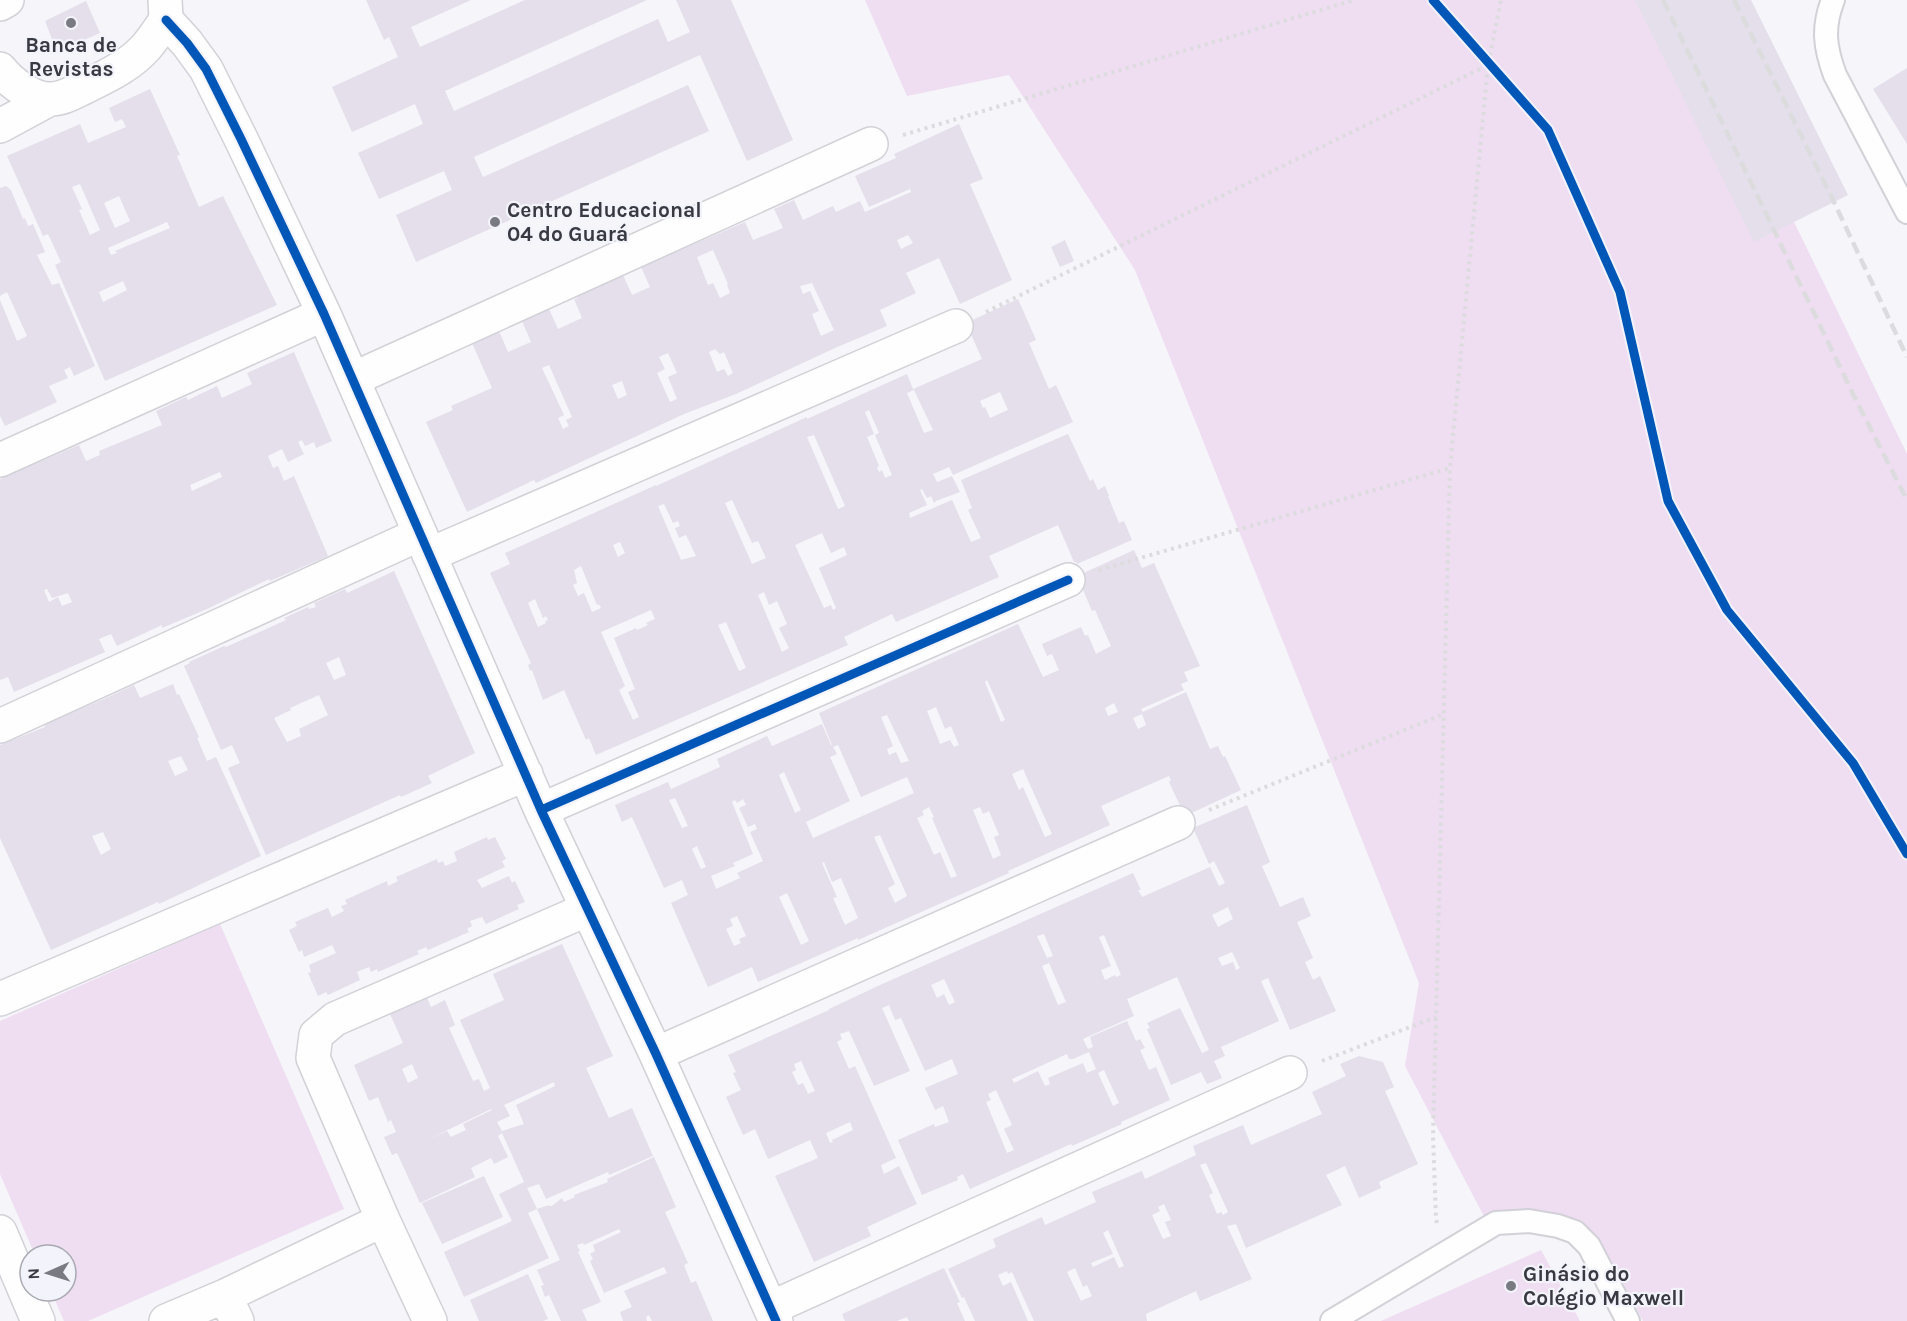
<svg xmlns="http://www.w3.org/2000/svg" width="1907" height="1321" viewBox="0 0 1907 1321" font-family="Karla,sans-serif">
	<rect width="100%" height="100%" fill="#f5f5fa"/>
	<!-- green -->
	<path fill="#efddf1" d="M865 0H1686L1907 454V1321H1643L1597 1235 1547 1213 1487 1222 1405 1066 1419 983 1135 270 1009 75 907 96Z
		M220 924 344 1209 88 1321H64L51 1291H66V1255H35L0 1174V1021Z
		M1541 1250 1580 1321H1381Z"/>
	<!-- building -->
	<path fill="#e4dfeb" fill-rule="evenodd" d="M366 0H471L411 27 420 47 525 0H647L445 91 454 111 658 19 668 42 690 32 676 0H731L793 140 747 161 700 55 474 157 483 177 688 85 709 131 416 262 396 215 452 190 444 171 379 199 358 153 423 124 415 104 352 132 332 87 398 57 389 37 384 40Z
		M1635 0H1751L1848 195 1754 242Z
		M86 1 100 33 57 52 45 21Z
		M1907 68V144L1873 89Z
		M150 89 180 155 177 156 199 207 223 196 277 305 105 381 55 265 61 262 48 234 43 236 7 156 80 124 88 143 126 127 122 119 115 122 109 108ZM80 184 100 230 90 235 79 210 82 209 72 187ZM119 196 130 221 115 228 104 203ZM167 222 170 228 115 251 117 253 111 255 108 248ZM123 281 127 290 103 302 99 292Z
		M959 124 983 179 970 184 1012 280 960 304 939 258 906 273 916 293 880 310 887 326 835 348 736 394 684 414 536 483 534 480 467 512 426 422 453 410 451 406 492 388 472 343 499 331 508 352 531 342 522 321 549 309 558 329 582 318 574 299 578 298 576 296 623 275 632 295 650 287 641 267 745 222 753 240 783 228 774 209 794 200 803 220 833 206 836 212 860 201 865 212 911 192 910 189 869 207 855 176 896 158 894 154ZM908 235 913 243 901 249 897 240ZM713 250 728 284 727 285 730 293 720 298 713 283 708 285 697 257ZM812 283 834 330 821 336 812 314 819 311 810 291 803 294 800 286ZM715 349 720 354 724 352 733 373 728 376 724 369 717 372 709 352ZM668 353 677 373 668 377 677 399 670 402 657 373 665 369 659 357ZM549 365 572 417 566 420 569 426 563 429 558 418 564 415 542 368ZM622 381 627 395 618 399 612 385Z
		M6 186 11 190 23 219 25 218 28 226 33 224 45 252 37 255 52 285 59 283 95 366 74 376 70 367 64 370 68 378 49 386 57 402 5 426 0 416V300L17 341 27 336 7 292 0 296V188Z
		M1065 240 1074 261 1060 267 1051 247Z
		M1018 299 1036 340 1029 343 1049 389 1056 385 1073 422 953 475 949 467 933 474 937 482 952 476 960 492 936 501 934 503 931 496 927 498 922 489 920 490 927 505 909 513 910 518 952 500 971 542 981 538 968 510 972 508 961 480 1068 434 1090 481 1093 479 1098 490 1105 486 1109 496H1108L1119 523 1124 521 1132 540 1077 564 1076 562H1074L1058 525 989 556 999 577 896 622 892 614 844 637 848 645 596 755 589 738 586 740 564 690 543 700 532 670 530 671 528 665 531 663 490 573 510 564 505 553 656 485V486L807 417V419L907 374 913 389 982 359 966 323ZM914 390 933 430 924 433 907 393ZM1000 392 1008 410 990 418 985 407 983 408 980 401ZM869 410 879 433 875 435 892 475 885 478 882 470 879 472 877 468 879 466 867 437 874 434 865 412ZM814 435 845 506 838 509 807 437ZM732 500 752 543 758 541 766 558 752 564 725 503ZM664 504 673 523 678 521 680 526 675 528 679 538 686 535 696 556 681 560 658 506ZM822 533 831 553 844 547 847 555 819 568 836 608 833 610 831 605 824 608 795 545ZM620 542 625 553 618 557 613 545ZM581 566 597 605 599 604 601 608 592 612 584 593 578 596 573 585 577 583 574 570ZM764 592 769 605 777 601 787 624 779 628 789 648 782 652 758 595ZM535 599 543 618 546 616 548 620 545 621 546 623 538 627 528 603ZM651 610 655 619 646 623 648 625 637 630 636 628 614 638 635 689 628 692 639 717 633 720 619 690 625 686 601 632ZM726 622 746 668 739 671 718 625Z
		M294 352 332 441 316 448 314 442 305 446 302 440 298 442 304 454 288 462 282 449 268 456 273 468 278 466 284 481 294 476 328 556 270 581 269 579 207 609 162 628V625L117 646 111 634 99 639 105 652 14 692 8 677 0 680V479L79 445 86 461 100 455 99 451 162 425 156 411 186 397 188 400 217 386 222 398 252 384 247 373ZM220 472 222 477 192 491 190 485ZM47 589 52 598 68 593 72 602 62 606 58 597 49 602 44 590Z
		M1134 550 1142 568 1154 563 1200 666 1184 672 1188 681 1181 684 1184 690 1141 709 1143 712 1186 692 1210 749 1218 746 1223 757 1225 756 1241 790 1185 816 1169 782 1171 780 1169 776 1101 806 1110 825 1008 871 1009 873 858 940V938L758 982 752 967 708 987 671 903 688 895 682 880 664 888 632 817 622 822 615 805 668 782 671 789 720 767 717 759 767 736 772 746 822 724 831 745H832L819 713 1018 624 1043 677 1059 670 1052 654 1047 656 1042 644 1081 627 1085 636 1088 635 1096 654 1111 646 1095 610 1092 611 1077 576ZM987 680 1002 713 1005 720 1001 722 985 682ZM1114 703 1118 712 1108 716 1105 708ZM936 707 945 729 951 726 959 745 954 747 950 740 940 744 927 711ZM1142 714 1146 725 1138 729 1133 718ZM887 715 909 761 901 763 896 752 889 755 887 749 893 746 881 717ZM838 745 861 797 907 777 914 793 813 838 806 822 850 801 830 757 837 754 833 747ZM1023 769 1052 834 1045 837 1023 787 1019 790 1012 774ZM784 772 801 810 795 813 779 775ZM675 798 688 826 682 828 669 800ZM743 799 746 805 739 808 748 827 755 824 757 829 750 832 763 861 737 873 740 878 716 889 711 876 735 866 733 863 753 854 732 802 735 800 737 803ZM929 807 934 817 932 818 957 876 951 878 940 852 934 855 917 818 924 815 922 811ZM980 807 983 814 989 811 999 835 994 837 1001 855 993 859 973 810ZM880 835 907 896 895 903 888 888 895 884 874 837ZM697 846 706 867 701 869 692 849ZM824 862 832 882 841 878 858 918 845 925 833 898 837 897 822 863ZM787 893 809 941 801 945 779 897ZM737 916 746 936 739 939 741 943 734 946 726 929 733 926 730 919Z
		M394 571 475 753 428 776 432 783 401 797 400 795 266 855 228 768 240 763 232 745 221 750 184 666 190 663 189 662 224 646 226 647 286 620 284 618 308 607 309 609 316 607 314 603 345 589 347 593ZM339 657 346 675 334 680 326 663ZM319 695 328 715 299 729 301 736 287 742 274 718 291 710 290 708Z
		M173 684 177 695 179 694 199 737 197 738 207 761 216 757 261 856 159 904 158 902 51 950 0 838V745L45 727 44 724 104 699 134 685 140 698ZM181 756 188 770 175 776 168 761ZM103 832 111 849 101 855 92 836Z
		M1247 805 1270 862 1262 866 1280 907 1303 897 1311 916 1297 922 1313 958 1305 962 1313 980 1320 976 1336 1011 1290 1030 1268 978 1261 981 1279 1021 1221 1047 1225 1056 1214 1061 1222 1078 1207 1084 1201 1072 1171 1085 1147 1029 1150 1028 1147 1023 1180 1008 1202 1053 1209 1050 1177 977 1127 999 1134 1016 1083 1039 1088 1049 1093 1047 1090 1037 1127 1021 1136 1041 1140 1039 1145 1048 1140 1050 1149 1070 1156 1067 1170 1100 1121 1122 1122 1124 1072 1146 1071 1144 970 1189 963 1174 957 1177 958 1180 922 1195 898 1140 934 1124 935 1127 949 1122 943 1106 935 1110 925 1088 958 1074 952 1059 925 1071 901 1018 895 1020 889 1005 882 1008 910 1071 874 1086 849 1031 840 1034 842 1039 837 1042 849 1069 855 1066 896 1158 881 1165 884 1174 899 1166 917 1204 867 1227 871 1236 814 1262 775 1176 818 1158 810 1140 768 1159 755 1129 743 1135 726 1097 741 1090 733 1073 736 1072 728 1055 829 1010V1009L880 985 1133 873 1141 890H1138L1142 897 1210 867 1219 886 1225 883 1214 861 1209 864 1193 828ZM1228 907 1233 919 1218 927 1212 915ZM1044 934 1053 956 1047 958 1037 936ZM1104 935 1121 975 1116 977 1115 975 1105 980 1101 970 1111 966 1099 937ZM1232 952 1240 968 1236 970 1233 962 1222 966 1218 958ZM1049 963 1066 1002 1058 1005 1042 966ZM944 979 955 1002 949 1005 944 994 937 998 931 985ZM1089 1052 1096 1069 1087 1073 1083 1063 1048 1078 1050 1084 1045 1086 1038 1071 1014 1083 1012 1079 1067 1054 1069 1059H1073ZM801 1061 815 1091 808 1094 803 1083 798 1085 792 1072 796 1070 794 1064ZM1104 1070 1119 1103 1113 1106 1098 1073ZM996 1090 1012 1125 1004 1129 1014 1150 1007 1153 986 1102 991 1100 988 1094ZM850 1122 853 1130 832 1140 833 1142 830 1143 826 1133Z
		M487 837 488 840 495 837 506 859 502 861 505 867 477 880 482 888 509 876 512 883 515 881 525 902 517 905 519 909 486 924 482 917 470 921 472 926 467 929 469 932 428 950 426 947 417 951 419 954 378 972 377 969 371 972 369 967 357 972 360 980 328 995 326 992 318 996 308 973 311 972 309 965 336 953 332 945 304 957 302 950 299 952 289 930 297 926 295 922 328 908 332 917 344 911 341 906 347 904 345 900 387 881 388 886 398 881 396 877 437 859 438 863 443 861 445 866 457 861 454 852Z
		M562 944 613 1056 586 1068 609 1118 632 1108 653 1156 609 1175 608 1172 546 1199 539 1184 527 1188 537 1209 528 1213 549 1258 464 1297 444 1252 512 1221 499 1194 524 1182 502 1133 498 1136 508 1157 494 1164 491 1158 471 1168 475 1177 420 1203 397 1153 392 1155 384 1137 396 1132 391 1120 388 1122 378 1097 369 1101 354 1065 403 1043 390 1014 427 998 431 1007 445 1000 455 1025 449 1028 473 1081 479 1079 484 1091 490 1088 460 1020 504 1000 493 974ZM412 1064 418 1078 408 1083 402 1069ZM554 1082 555 1086 516 1105 524 1124 502 1131 497 1122 510 1116 504 1105ZM491 1109 492 1110 463 1124 466 1130 451 1137 447 1131 425 1141Z
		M1359 1056 1383 1062 1394 1087 1385 1091 1418 1164 1379 1182 1381 1188 1359 1198 1345 1166 1326 1175 1342 1205 1246 1248 1236 1224 1227 1226 1252 1279 1200 1301 1196 1291 1146 1314 1147 1321H1034L1012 1272 1008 1274 1007 1271 998 1275 1003 1286 1011 1282 1028 1321H975L964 1297 962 1298 948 1269 996 1247 993 1239 1042 1217 1045 1225 1096 1202 1092 1192 1142 1171 1145 1179 1196 1155 1193 1146 1243 1125 1251 1145 1322 1114 1312 1092 1346 1076 1340 1064ZM1206 1163 1228 1212 1223 1215 1221 1212 1217 1214 1209 1195 1213 1193 1200 1165ZM1164 1204 1171 1220 1165 1222 1171 1236 1163 1239 1152 1215 1160 1211 1158 1207ZM1108 1230 1124 1266 1119 1268 1114 1257 1093 1267 1091 1263 1113 1254 1103 1233ZM1075 1268 1083 1287 1087 1285 1092 1296 1081 1301 1067 1272Z
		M654 1157 676 1207 665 1212 688 1263 684 1265 691 1283 696 1281 713 1321H652L649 1315 646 1317 647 1321H623L620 1312 632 1307 624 1291 667 1273 664 1267 604 1293 590 1261 593 1259 590 1254 595 1251 593 1245 621 1232 619 1229 584 1245 583 1243 577 1245 580 1251 578 1252 601 1302 582 1310 587 1321H561L549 1295 545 1297 541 1286 544 1285 537 1270 560 1260 537 1209 549 1205V1206H552L562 1198 564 1202 575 1197 574 1195 608 1182 607 1179Z
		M484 1176 503 1217 442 1244 422 1203Z
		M944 1268 960 1302 957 1303 965 1321H909L907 1317 897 1321H845L842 1314Z
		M528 1274 548 1319 543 1321H479L470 1300Z"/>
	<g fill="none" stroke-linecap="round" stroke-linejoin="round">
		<defs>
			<path id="service" d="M1833 0C1822 28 1825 48 1835 75L1907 212
				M1332 1321 1496 1223 1529 1221 1558 1226 1575 1232 1589 1246 1628 1321"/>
			<path id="minor" d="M0 4 7 0
				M166 20 187 43 206 69 241 139 324 314 541 810 656 1054 776 1321
				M0 69C10 82 33 100 51 99 63 99 74 92 85 87 107 76 131 65 147 46 154 38 160 28 166 20L165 0
				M0 126 50 99
				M353 379 871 144
				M0 460 324 314
				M429 555 956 326
				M0 726 420 534
				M541 810 1068 580
				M0 999 526 774
				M656 1054 1178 823
				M383 1220 313 1058 316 1035 335 1019 588 909
				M0 1232 38 1321
				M225 1296 237 1321
				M771 1308 1290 1073
				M166 1321 225 1296 383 1220 430 1321"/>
		</defs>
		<!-- service casing -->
		<use href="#service" stroke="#d1d1d7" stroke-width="26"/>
		<!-- minor casing -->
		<use href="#minor" stroke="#d1d1d7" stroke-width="36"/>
		<!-- path -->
		<path stroke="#dcdcde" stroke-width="4" stroke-dasharray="3 4.5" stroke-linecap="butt" d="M903 135 1354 0
			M986 312 1488 65
			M1099 570 1450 468
			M1209 810 1444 714
			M1322 1061 1436 1017
			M1437 1223 1436 1219 1433 1135 1450 468 1488 65 1501 0"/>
		<!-- service -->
		<use href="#service" stroke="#fefefe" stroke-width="22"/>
		<!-- minor -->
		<use href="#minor" stroke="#fefefe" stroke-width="33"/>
		<!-- rail -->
		<path stroke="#dcdcde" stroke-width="4.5" stroke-dasharray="12 6" stroke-linecap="butt" d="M1663 0 1854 396 1907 500
			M1734 0 1833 200 1907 357"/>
		<defs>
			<path id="cycleway" d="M1433 0 1548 130 1620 292 1668 501 1727 610 1853 763 1907 854
				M166 20 187 43 206 69 241 139 324 314 541 810 656 1054 776 1321
				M541 810 1068 580"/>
		</defs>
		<!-- cycleway casing -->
		<use href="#cycleway" stroke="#f3f3fc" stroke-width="13"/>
		<!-- cycleway -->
		<use href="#cycleway" stroke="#0057b8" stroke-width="9"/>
	</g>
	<!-- markers -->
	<g fill="#7a7b82" stroke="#f3f3fc" stroke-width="2">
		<circle cx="71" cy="23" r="6"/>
		<circle cx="495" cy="222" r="6"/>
		<circle cx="1511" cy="1286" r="6"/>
	</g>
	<g text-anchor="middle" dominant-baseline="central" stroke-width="4.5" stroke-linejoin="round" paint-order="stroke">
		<!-- poi labels -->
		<g font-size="21" font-weight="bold" fill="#383941" stroke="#f3f3fc" text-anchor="start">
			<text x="71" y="45" text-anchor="middle">Banca de<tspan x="71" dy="24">Revistas</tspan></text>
			<text x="507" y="210">Centro Educacional<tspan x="507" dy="24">04 do Guará</tspan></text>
			<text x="1523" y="1274">Ginásio do<tspan x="1523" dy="24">Colégio Maxwell</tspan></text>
		</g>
	</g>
	<!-- north arrow -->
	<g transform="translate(48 1273) rotate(267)"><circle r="28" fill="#f3f3fc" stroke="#a8a9b1" stroke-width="1.5"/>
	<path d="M0-4.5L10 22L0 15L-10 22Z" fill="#7a7b82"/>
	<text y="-9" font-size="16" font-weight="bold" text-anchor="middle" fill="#383941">N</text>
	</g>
</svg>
